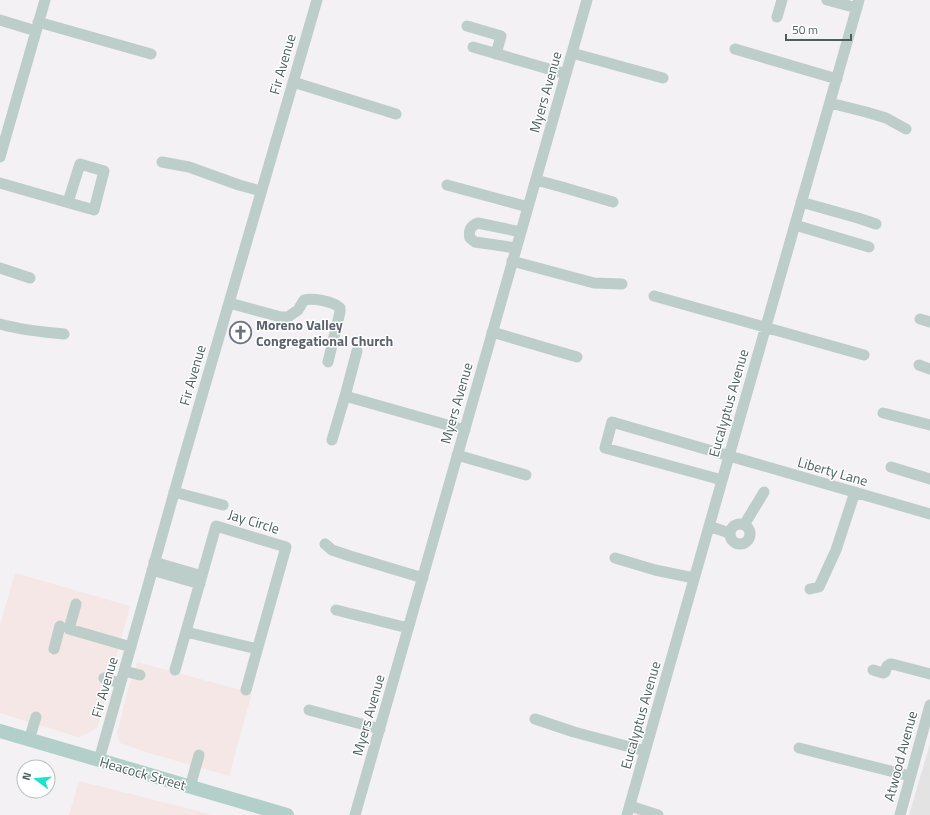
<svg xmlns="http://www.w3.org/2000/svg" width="930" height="815" viewBox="0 0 930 815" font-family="'Titillium Web',sans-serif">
	<rect width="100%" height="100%" fill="#f3f1f3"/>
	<!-- commercial -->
	<path fill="#f5e7e6" d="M15 573 130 606 97 728 86 734 78 737 0 713V625Z
		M137 662 252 693 229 776 145 752 120 743 117 733 127 693Z
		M79 781 198 811 210 815H69Z"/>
	<!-- education -->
	<path fill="#e4e3e4" d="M930 744V815H909Z"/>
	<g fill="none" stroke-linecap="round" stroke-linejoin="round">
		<!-- minor -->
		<path stroke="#bdcdca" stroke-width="11" d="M827 0 857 8
			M777 17 782 0
			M0 20 36 31
			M38 22 151 54
			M467 26 501 36 496 54
			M473 47 566 74
			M735 49 837 79
			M572 53 663 78
			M293 82 396 114
			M830 103 866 112 886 118 906 129
			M0 157 45 0
			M162 162 189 167 239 185 261 191
			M536 180 562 187 613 202
			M0 183 94 210 104 171 80 164 68 202
			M447 185 528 207
			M801 202 858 218 876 224
			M795 225 869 247
			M516 248 503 246 475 242 470 238C468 231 471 225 478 223L521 232
			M512 261 594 283 622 284
			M0 268 30 278
			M654 296 864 355
			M229 303 281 317H288L298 310 304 300C313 298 333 301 340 308V312L328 362
			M920 319 930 322
			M0 324C21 330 42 332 64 334
			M492 332 577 357
			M919 365 930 369
			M345 396 357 351
			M883 413 930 425
			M332 440 345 396 465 430
			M457 455 526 475
			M891 467 930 479
			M722 480 605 448 612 422 930 514
			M174 492 223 505
			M730 534a10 10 0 1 1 20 0a10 10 0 1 1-20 0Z
			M744 525 764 492
			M709 526 729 533
			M325 544 332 550 350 556 423 578
			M615 558 655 570 694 578
			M154 562 202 576
			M152 570 200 584
			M810 589 819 587 836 550 855 492
			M76 604 69 629 131 647
			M336 610 408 628
			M186 632 257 649
			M54 649 60 626
			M175 670 216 526 286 547 246 690
			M873 670 883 673 885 672 887 666 890 664H892L930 674
			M124 671 140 675
			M104 678 120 683
			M309 710 380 729
			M535 719 574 732 645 751
			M29 740 36 717
			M799 748 910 776
			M99 760 183 461 317 0
			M190 787 199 755
			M630 806 658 815
			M355 815 587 0
			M627 815 729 456 859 0
			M900 815 930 705"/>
		<!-- major -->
		<path stroke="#b2cfca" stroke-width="14" d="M0 731 287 815"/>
	</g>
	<!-- icons -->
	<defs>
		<symbol id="church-ring" viewBox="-11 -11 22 22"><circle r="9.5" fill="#fff" stroke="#6b7280" stroke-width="1.5"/><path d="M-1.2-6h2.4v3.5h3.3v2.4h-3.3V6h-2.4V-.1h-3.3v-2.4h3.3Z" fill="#6b7280"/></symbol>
	</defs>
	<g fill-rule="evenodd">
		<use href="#church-ring" x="228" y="320" width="25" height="25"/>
	</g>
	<g text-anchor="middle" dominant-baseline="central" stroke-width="3" stroke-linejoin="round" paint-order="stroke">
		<!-- street labels -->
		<g font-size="14" fill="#495f5b" stroke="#fff">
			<text transform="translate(282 64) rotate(-74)">Fir Avenue</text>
			<text transform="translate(545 92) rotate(-74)">Myers Avenue</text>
			<text transform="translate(192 375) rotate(-74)">Fir Avenue</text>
			<text transform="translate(456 403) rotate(-74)">Myers Avenue</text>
			<text transform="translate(728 403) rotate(-74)">Eucalyptus Avenue</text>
			<text transform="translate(833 471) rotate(16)">Liberty Lane</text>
			<text transform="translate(254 521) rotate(17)">Jay Circle</text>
			<text transform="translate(104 687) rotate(-74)">Fir Avenue</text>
			<text transform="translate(368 715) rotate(-74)">Myers Avenue</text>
			<text transform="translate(640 715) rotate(-74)">Eucalyptus Avenue</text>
			<text transform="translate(900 756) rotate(-75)">Atwood Avenue</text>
			<text transform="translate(143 773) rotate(16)">Heacock Street</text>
		</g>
		<!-- worship labels -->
		<g font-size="14" font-weight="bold" fill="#5b616d" stroke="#fff" text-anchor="start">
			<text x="256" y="324">Moreno Valley<tspan x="256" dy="16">Congregational Church</tspan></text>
		</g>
	</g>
	<!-- north arrow -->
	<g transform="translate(36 779) rotate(286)"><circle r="19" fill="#ffffff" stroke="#b6bfbd"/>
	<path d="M0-3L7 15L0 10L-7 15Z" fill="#1ce2d1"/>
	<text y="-6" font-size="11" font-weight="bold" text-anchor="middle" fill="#495f5b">N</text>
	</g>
	<!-- scale -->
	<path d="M786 34v6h65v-6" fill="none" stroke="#495f5b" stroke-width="2"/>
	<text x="792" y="34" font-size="12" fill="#495f5b" stroke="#ffffff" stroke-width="3" paint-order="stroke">50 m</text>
</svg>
